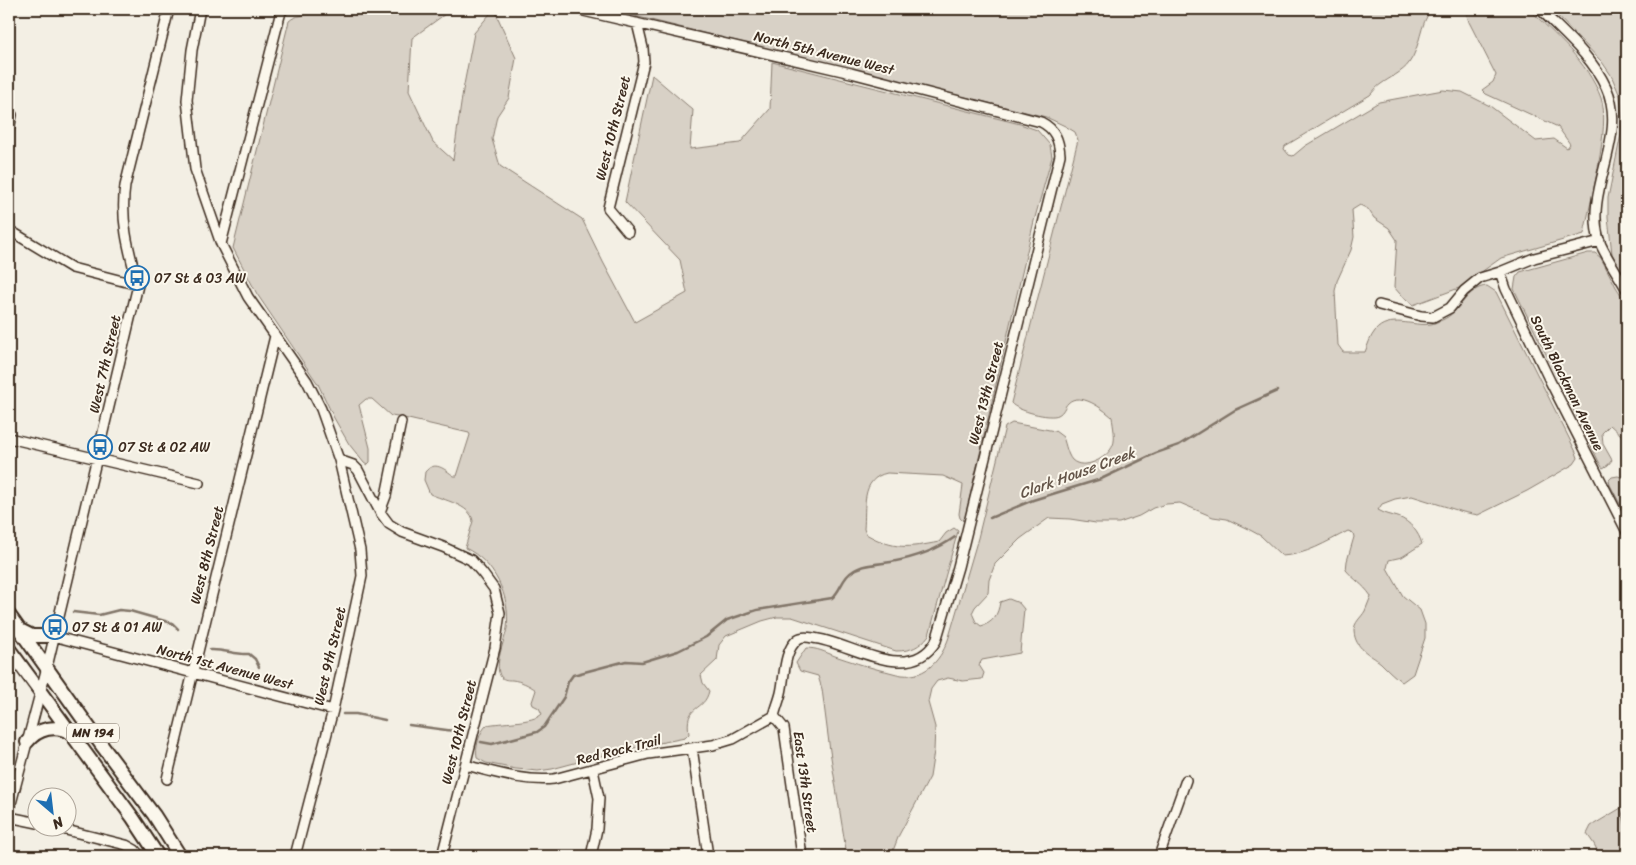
<svg xmlns="http://www.w3.org/2000/svg" width="1636" height="865" viewBox="0 0 1636 865" font-family="Sriracha,sans-serif">
	<rect width="100%" height="100%" fill="#f3efe4"/>
	<filter id="ink" filterUnits="userSpaceOnUse"><feTurbulence type="fractalNoise" baseFrequency=".02" numOctaves="2"/><feDisplacementMap in="SourceGraphic" scale="10" xChannelSelector="R" yChannelSelector="G"/><feConvolveMatrix kernelMatrix="1 2 1 2 8 2 1 2 1" color-interpolation-filters="sRGB"/></filter>
	<g filter="url(#ink)">
		<!-- green -->
		<path fill="#d8d1c6" stroke="#8a7e72" d="M311 9H452L412 38 409 91 433 142 453 160 463 90 474 33 494 9 516 58 509 98 497 116 492 139 500 166 582 219 603 262 635 322 687 293 680 260 625 202 652 75 693 110 690 149 740 143 770 109 772 62 1020 124 1037 130 1050 145 1052 157 1034 221 965 518 963 521 960 518 959 514 963 485 943 476 887 473C860 479 866 507 864 529L866 534C894 550 908 548 939 542L946 533 954 528 958 531 929 635C920 647 911 651 896 651L792 617H777L762 621 726 636 719 645 717 660 701 675 703 683 709 691C704 713 684 703 689 734L685 738 623 750 552 769 538 771 516 769 486 763 477 758C475 748 479 732 487 725 500 722 533 723 542 714L539 708 533 705 532 702 536 690C529 685 521 681 512 680 508 680 504 680 501 677 493 666 505 640 507 628 511 597 494 561 465 548L473 521C471 505 443 500 430 494L424 480 425 472C435 460 444 469 454 476H457L470 435 469 433 404 418 391 416 372 399H366L359 405 370 448V462L367 465 364 463 349 444 334 418 318 384 257 294 233 248 289 21C297 14 303 17 311 13Z
			M606 9H1432C1419 24 1421 47 1409 63 1403 72 1389 78 1381 84 1376 87 1374 91 1370 95L1285 146 1284 149 1289 155 1293 156 1305 146 1379 102 1443 90 1462 92 1490 106 1536 141 1554 139 1567 148 1570 144 1558 127 1486 94 1482 90 1493 82 1496 75 1469 22 1465 9H1529C1555 35 1588 62 1601 98 1611 125 1590 203 1584 234L1501 258 1459 288 1413 305 1400 294 1394 287 1397 240 1389 228 1374 218 1368 209 1360 205 1352 210 1354 237 1351 250 1337 281 1335 291 1338 345 1343 352H1365C1368 345 1370 337 1375 331 1389 314 1413 327 1431 324 1434 324 1438 321 1442 320 1460 313 1467 287 1487 286L1496 292 1576 452 1578 458 1574 464 1527 491 1478 515 1463 512 1412 496 1395 499 1382 504 1378 510C1385 514 1391 515 1398 517 1410 521 1419 533 1422 544L1402 557 1389 560 1387 568 1403 596 1420 610 1425 624V638L1413 674 1402 682C1394 676 1388 670 1381 663 1370 654 1355 649 1354 631 1354 622 1361 618 1365 611 1367 606 1369 601 1371 596 1362 583 1355 581 1346 570L1347 561 1354 537 1353 533 1348 531C1326 542 1306 555 1282 556L1261 536 1250 530 1227 519 1213 517 1180 503 1166 504 1153 508 1139 516 1119 523H1096L1070 519 1049 518 1020 539 995 564 989 580 988 593 975 607 972 613 976 622 981 626C993 623 998 615 1000 602L1009 599 1019 603 1024 609 1020 653 982 660 979 665 984 673 982 679 963 681 948 678 937 681 931 689 928 702 935 727 934 751 930 777 899 835 891 856H847L830 751 822 689 818 676 800 671 796 663 806 648C817 648 825 652 835 656 850 661 865 666 880 670 887 671 895 674 902 675 927 678 942 658 949 637L978 538 1005 427 1012 423 1055 431 1063 437C1066 445 1067 454 1072 460 1084 471 1108 458 1113 445 1116 438 1113 426 1112 417 1103 409 1080 391 1068 403 1064 407 1064 412 1058 415 1050 419 1017 411 1011 403L1078 140 1075 132 1065 126 1046 117Z
			M1551 9H1627V280L1612 254 1608 217V198L1621 134 1622 118 1620 96 1611 75 1602 62Z
			M1588 253H1595L1601 258 1616 287 1627 304V436L1621 435 1610 425 1602 433 1603 444 1612 460 1608 465 1603 468 1600 464 1514 289 1516 277 1520 272Z
			M1618 476 1627 479V517L1610 485 1609 480 1612 477Z
			M1621 808 1627 831V856H1600L1594 844 1587 834 1591 826Z"/>
		<g fill="none" stroke-linecap="round" stroke-linejoin="round">
			<!-- stream -->
			<path stroke="#817468" stroke-width="2.5" d="M990 518 1033 500 1101 479 1156 453 1179 445 1235 410 1277 391
				M73 612 99 615 119 610 130 611 172 623 178 629
				M210 650C223 649 236 655 249 654L255 659 259 667
				M343 714H356L385 720
				M409 725 454 731
				M481 742 492 744 537 732 544 727 564 697 568 682 573 675 626 661 642 662 678 651 706 637 727 620 757 610 832 598C841 591 842 577 853 571 863 564 879 564 891 562 913 558 937 550 955 537"/>
			<defs>
				<path id="minor" d="M200 9 192 50 187 100 195 169 221 244 248 297 307 381 321 409 339 460 360 550 362 576 333 710 295 856
					M575 9 851 73 1041 122C1055 129 1059 140 1060 155L958 567 936 641C909 686 850 642 813 638 808 637 802 636 798 639 783 651 785 677 781 693 779 701 776 708 774 716
					M1540 9C1563 33 1592 56 1606 87 1629 137 1584 188 1599 240 1603 253 1620 277 1627 290
					M9 129 12 115
					M9 230 72 268 138 285
					M628 232 608 208 644 62 643 48 637 23
					M221 244 279 19 281 12 284 9
					M1500 272 1506 289 1550 381 1627 532
					M1379 305 1421 316 1433 317 1450 308 1464 291 1480 278 1500 272 1534 258 1600 241
					M9 438 199 483
					M339 460 353 465 358 470 380 512 389 524 402 532 443 547 471 560 483 574 494 589 500 613 495 648 442 856
					M380 512 386 496 401 422
					M53 636 333 710
					M774 716 784 728 802 856
					M692 748 708 856
					M465 765C494 772 524 782 554 779L648 754 713 745 733 739 774 716
					M167 779 275 336
					M9 811 47 667 138 285C129 251 120 220 125 186L169 9
					M9 817 38 823
					M58 828 126 845 135 850 140 856
					M591 856 597 829 599 798 593 770
					M1159 856 1186 780"/>
				<path id="highway" d="M9 615 103 747 154 815 180 856
					M20 630 32 636H53
					M9 649 133 818 158 856
					M27 742C38 728 56 724 71 733"/>
			</defs>
			<!-- minor casing -->
			<use href="#minor" stroke="#3b2a1e" stroke-width="12"/>
			<!-- highway casing -->
			<use href="#highway" stroke="#3b2a1e" stroke-width="16"/>
			<!-- minor -->
			<use href="#minor" stroke="#fbf7ec" stroke-width="9"/>
			<!-- highway -->
			<use href="#highway" stroke="#fbf7ec" stroke-width="12"/>
		</g>
	</g>
	<!-- icons -->
	<defs>
		<symbol id="bus-ring" viewBox="-11 -11 22 22"><circle r="9.5" fill="#fbf7ec" stroke="#1f6fb2" stroke-width="1.5"/><path d="M-5-6H5V4H4V6H2V4H-2V6H-4V4H-5ZM-3.5-4V0h7V-4ZM-3.5 1.2v1.5H-2V1.2ZM2 1.2v1.5H3.5V1.2Z" fill="#1f6fb2"/></symbol>
	</defs>
	<g fill-rule="evenodd">
		<use href="#bus-ring" x="123" y="264" width="28" height="28"/>
		<use href="#bus-ring" x="86" y="433" width="28" height="28"/>
		<use href="#bus-ring" x="41" y="613" width="28" height="28"/>
	</g>
	<g text-anchor="middle" dominant-baseline="central" stroke-width="4" stroke-linejoin="round" paint-order="stroke">
		<!-- shield labels -->
		<rect fill="#fbf7ec" stroke="#75685c" stroke-width="1" x="67" y="723.5" width="52" height="19" rx="4"/>
		<g font-size="12" font-weight="bold" fill="#3b2a1e">
			<text x="93" y="733">MN 194</text>
		</g>
		<!-- street labels -->
		<g font-size="14" fill="#3b2a1e" stroke="#fbf7ec">
			<text transform="translate(824 53) rotate(14)">North 5th Avenue West</text>
			<text transform="translate(613 128) rotate(-76)">West 10th Street</text>
			<text transform="translate(105 364) rotate(-77)">West 7th Street</text>
			<text transform="translate(1567 383) rotate(64)">South Blackman Avenue</text>
			<text transform="translate(986 393) rotate(-76)">West 13th Street</text>
			<text transform="translate(207 555) rotate(-76)">West 8th Street</text>
			<text transform="translate(330 656) rotate(-77)">West 9th Street</text>
			<text transform="translate(225 667) rotate(15)">North 1st Avenue West</text>
			<text transform="translate(459 732) rotate(-76)">West 10th Street</text>
			<text transform="translate(619 750) rotate(-14)">Red Rock Trail</text>
			<text transform="translate(805 782) rotate(82)">East 13th Street</text>
		</g>
		<!-- poi labels -->
		<g font-size="14" fill="#3b2a1e" stroke="#fbf7ec" text-anchor="start">
			<text x="154" y="278">07 St &amp; 03 AW</text>
			<text x="118" y="447">07 St &amp; 02 AW</text>
			<text x="72" y="627">07 St &amp; 01 AW</text>
		</g>
		<!-- water labels -->
		<g font-size="15" font-style="italic" fill="#645549" stroke="#fbf7ec">
			<text transform="translate(1077 473) rotate(-20)">Clark House Creek</text>
		</g>
	</g>
	<!-- margin -->
	<rect width="1636" height="865" fill="none" stroke="#fbf7ec" stroke-width="30"/>
	<rect x="15" y="15" width="1606" height="835" fill="none" stroke="#3b2a1e" stroke-width="2" filter="url(#ink)"/>
	<!-- north arrow -->
	<g transform="translate(52 812) rotate(152)"><circle r="24" fill="#fbf7ec" stroke="#aea59a"/>
	<path d="M0-4L9 19L0 12L-9 19Z" fill="#1f6fb2"/>
	<text y="-8" font-size="14" font-weight="bold" text-anchor="middle" fill="#3b2a1e">N</text>
	</g>
</svg>
